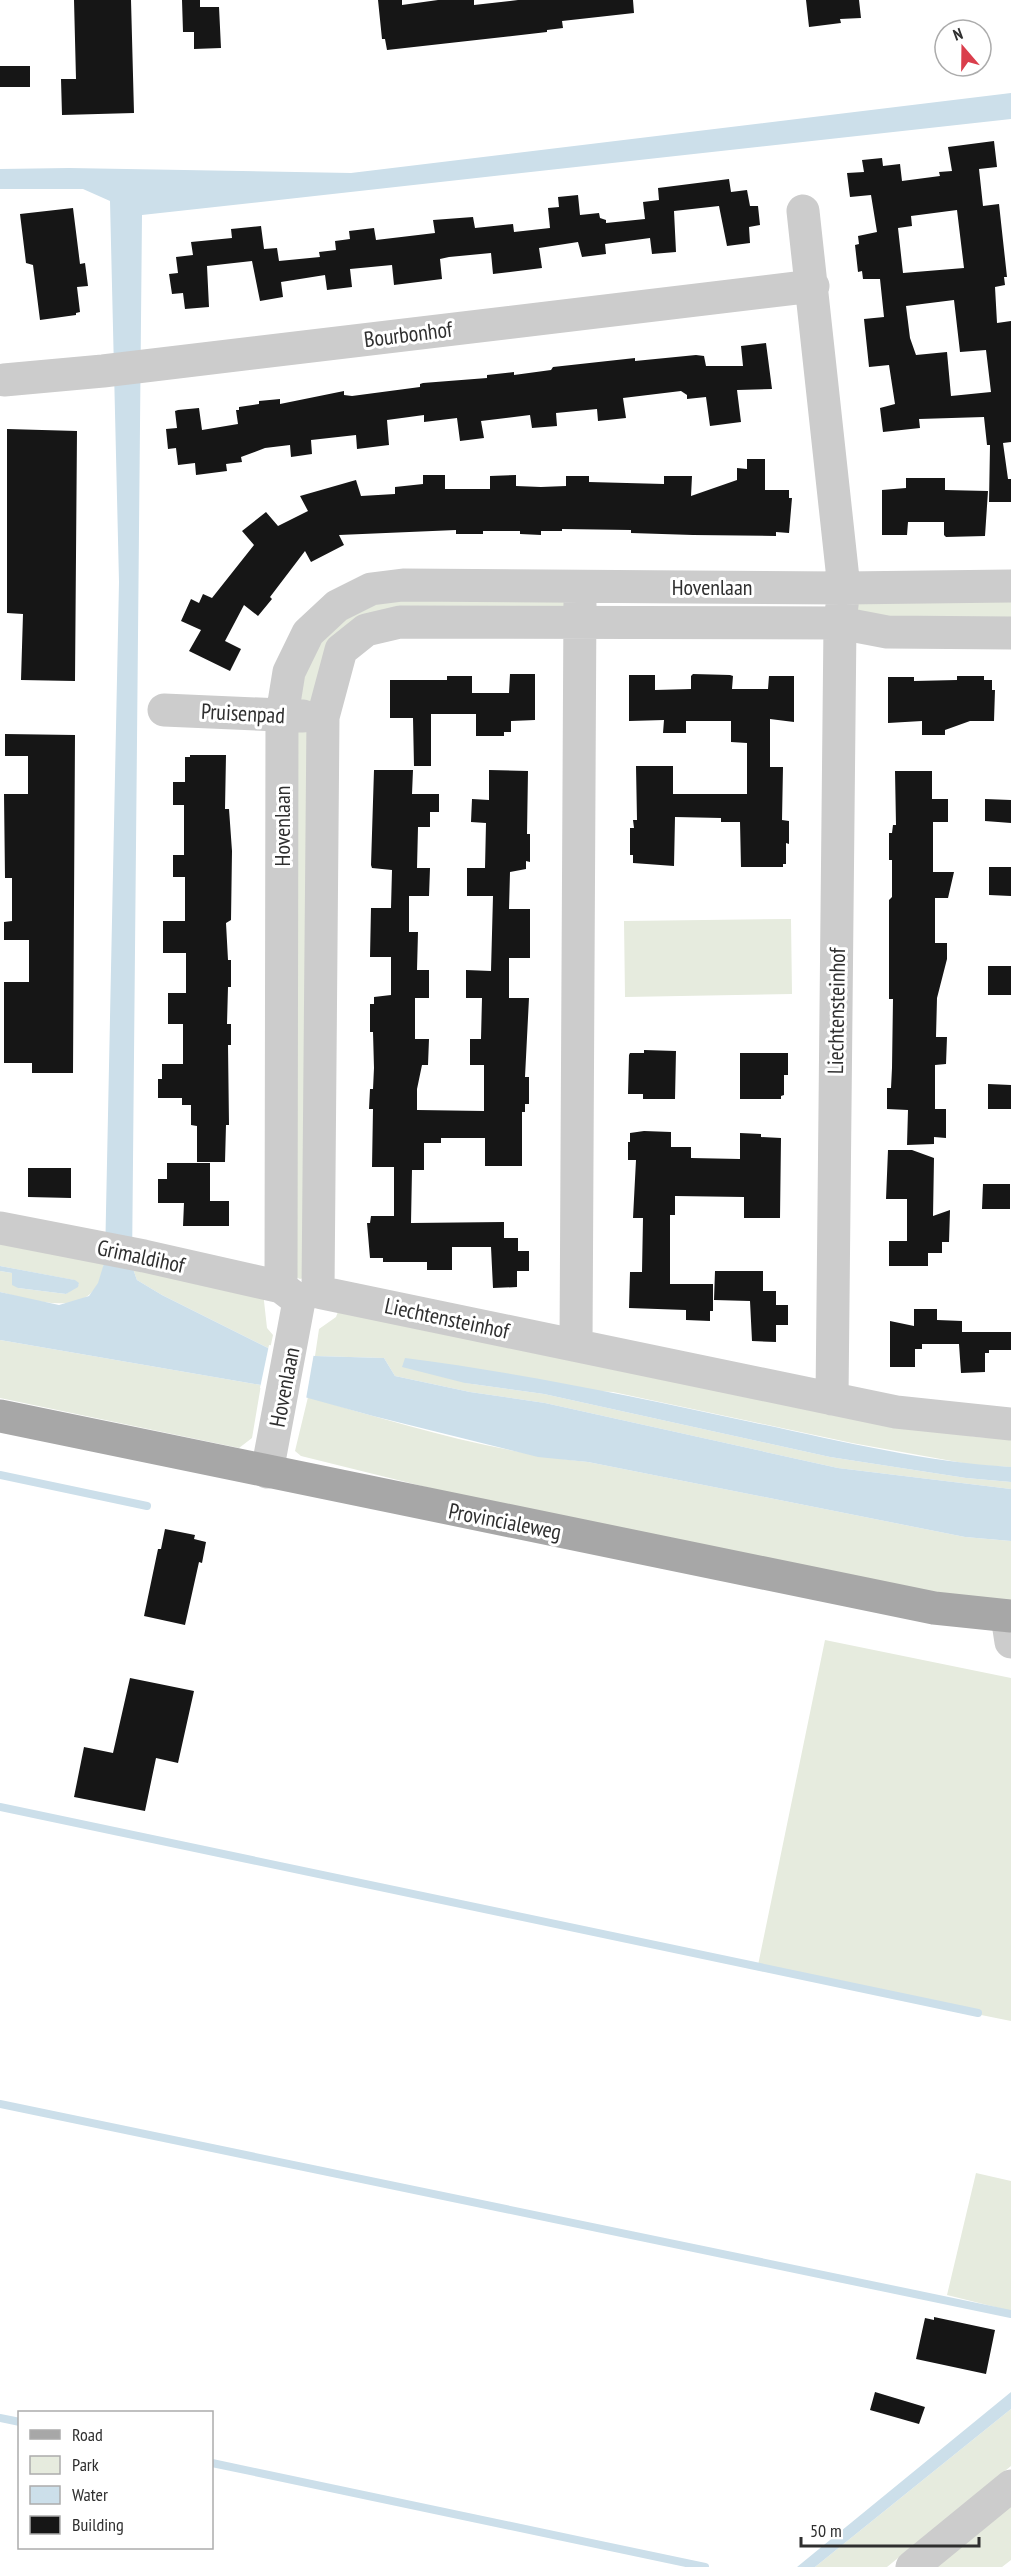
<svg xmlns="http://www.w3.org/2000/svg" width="1011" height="2567" viewBox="0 0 1011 2567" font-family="'PT Sans Narrow',sans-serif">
	<rect width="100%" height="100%" fill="#fff"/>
	<!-- green -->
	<path fill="#e6ebde" d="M561 591 568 614 393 616 313 704 297 705 308 647 377 595Z
		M1011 595V619L861 617 852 600Z
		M303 728 316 733 312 1276 300 1279 289 1274 290 737Z
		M791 919 792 994 625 997 624 921Z
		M0 1236 105 1260C103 1267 102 1276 99 1282 82 1318 29 1299 0 1292V1271L12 1273 18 1288 66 1294 79 1284 74 1280 0 1266Z
		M132 1266 263 1292 267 1328 273 1335 270 1349 162 1295 137 1280Z
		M339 1309 793 1405 976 1437 1011 1439V1467L974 1465 852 1443 613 1392 465 1383 544 1394 830 1457 966 1478 1011 1482V1489L838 1468 545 1403 470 1392 395 1376 384 1358 315 1356 319 1329 336 1317Z
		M0 1340 261 1385 252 1438 239 1448 0 1398Z
		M308 1397C399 1424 493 1452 588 1462L965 1537 1011 1541V1602L917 1590 442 1491 301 1456 295 1451Z
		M825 1640 1011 1678V2021L757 1970Z
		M976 2173 1011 2181V2311L947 2295Z
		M1011 2409V2466L887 2567H815Z
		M1011 2495V2560L1002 2567H923Z"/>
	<!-- water -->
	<path fill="#ccdfea" d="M1011 93V119L142 215 132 1266 137 1280 162 1295 270 1349 315 1356 384 1358 395 1376 470 1392 545 1403 838 1468 1011 1489V1541L965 1537 588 1462 538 1457 373 1416 261 1385 0 1340V1292L59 1305 89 1296 98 1283 105 1260 119 582 110 201 83 189H0V169L69 168 351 173Z
		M0 1266 75 1280 79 1283 78 1287 66 1294 18 1288 12 1285V1273L0 1271Z
		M405 1358C522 1373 636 1397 751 1422 836 1440 923 1462 1011 1467V1482L966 1478 830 1457 544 1394 465 1383 402 1367Z
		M1011 2392V2409L815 2567H797Z"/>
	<!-- pier -->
	<path fill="#fff" d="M269 1345 314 1353 306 1399 260 1388Z"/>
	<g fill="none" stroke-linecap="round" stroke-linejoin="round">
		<!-- stream -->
		<path stroke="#ccdfea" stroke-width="8" d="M0 1475 147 1506
			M0 1807 978 2013
			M0 2104 1011 2314
			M0 2418 20 2422
			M212 2463 705 2567"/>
	</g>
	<!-- building -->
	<path fill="#161616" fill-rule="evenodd" d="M74 0H131L134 113 62 115 61 79H76Z
		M182 0H200V7H219L221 48 194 49V32H183Z
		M378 0H402V5L438 0H474V5L518 0H633L634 13 562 21 563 28 547 30V32L387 50 385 39H382Z
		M806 0H859L861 18 840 19 841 23 809 27Z
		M0 66H30V87H0Z
		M994 141 997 167 979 169 983 206 999 204 1007 277H1004L1005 285 995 287 997 323 1011 321V442L1003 443 1008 479H1011V502H989L990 445H987L984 417 919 419 920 428 883 432 880 408 895 404 889 365 869 367 864 319 884 317 880 279H863L862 271 858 272 855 245 859 244 858 236 877 232 871 195 850 197 847 173 864 172 862 160 882 158 883 166 900 164 902 181 940 176 939 172 952 171 948 147ZM957 210 964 268 903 273 898 228 912 226 911 216ZM954 300 960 352 986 350 991 392 951 396 947 352 916 355 910 338 906 306Z
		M729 179 731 192 747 190 750 206H758L760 225 749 227 750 243 727 246 719 206 674 211 676 252 652 254 650 238 605 244 606 254 582 257 578 242 539 248 542 268 493 274 491 253 449 257 440 259 442 279 394 285 392 265 350 269 352 287 327 290 325 275 281 282 283 297 260 301 252 261 207 266 209 307 185 309 183 293 172 294 169 274 178 273 176 257 193 255 191 242 232 238 231 229 261 226 264 249 277 248 279 261 320 257 319 252 336 250 335 241 350 239 349 231 374 228 376 240 435 233 433 220 473 217 475 228 513 224 514 232 550 228 548 208 559 207 558 197 578 195 580 215 599 213 600 218 606 220V223L645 219 643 202 659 200 658 188Z
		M73 208 80 264 85 263 88 286 77 287 80 312 76 313V315L40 320 33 265 26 263 20 214Z
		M766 343 772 389 737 390 741 422 710 426 706 397 687 399V395L681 391 623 398 626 418 598 421 597 409 556 413 557 426 532 428 530 415 481 421 484 438 460 441 457 418 424 422V415L387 420 389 445 357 449 356 435 311 440 312 454 291 457 290 445 265 448 241 457 242 462 226 464 227 471 196 475 195 463 178 465 176 448 168 449 166 429 177 428 175 411 178 410 199 408 202 430 238 424 236 410H239V407L259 404V401L280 399V404L344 391V395L352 396 420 387V384L423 383 487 378V375L514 372V375L551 370 553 367 635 358V361L696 355 704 356 706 366H743L741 346Z
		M7 429 77 431 75 681 21 680 23 614 7 613Z
		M747 459H765V490H789V498H792L789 533 776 532V536L693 535 631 533V530L562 529V531H541V535L520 534V531H483V534H456V530L339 535 344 545 311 562 305 551 270 597 272 599 258 616 244 605 225 641 241 649 230 671 189 651 201 630 181 621 191 599 199 603 203 594 212 598 254 545 242 531 266 512 278 526 308 511 300 496 356 480 361 496 395 494V487L423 484V475H445V489H490V476L516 475V486L541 487 566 486V476H589V482L664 484V476H692L691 496 737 480V468L747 469Z
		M906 478H945V490L988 491 985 536 946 537 944 535V522H908L907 535H882V490L906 488Z
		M510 674H535V720L511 721V732H504V736H476V714H431V766H414L413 718H390V680H447V676H472V693H509Z
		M693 674 730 675 733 676 732 689H768L769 676H794V722L770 719V767H783L782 820 789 821V844L786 843V864H783V867H741L740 822H721V818L675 817 674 866 633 863V855H630V828H634L633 820H637L636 766H673V794H747V743L731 742V721H686V733H663L664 720 629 721V675H655V690L691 689V676Z
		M957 676H984V680H992V690H995L994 721H970L945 730V735H922V721L888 723V677H914V681L957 680Z
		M5 734 75 735 73 1073H32V1063H4V982H29V940H4V922L12 921V878H5L4 794H28V756H5Z
		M190 755H226L225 809H229L232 851 231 920 226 923 228 960H231V987H228L227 1024H231V1045H228L229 1125H226L225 1162H197V1126L191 1125V1105H182V1098H158V1079H162V1064H183V1024H168V993H186V953H163V921H185V877H173V855H184V805H173V782H185V757H190Z
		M374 770H413L412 794H439V812H430V827H418L417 868H430L429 896H409V932H418L417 970H429V998H415V1039H429L428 1065H422L417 1089V1110L484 1111V1065H470V1039H481L482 998H466V970L491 971 493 896H467V868H485L486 823 471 822 472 799 489 800V770L528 771 527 834H530V862L526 861V869L510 872 509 909H530V958H509V998H529L525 1077H529V1104H525V1112H522V1166H485V1138H441V1143H424V1170H412L411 1223 504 1222V1238H518V1251H529V1271H517V1287L493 1288 491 1247H452V1270H427V1262H383V1258H370L367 1223H370L371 1216H394V1167H372L373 1109H369L370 1089H373L374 1068 373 1032H370V1004H374V997L391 995V957H370L371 908H391L392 870 372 868 371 865Z
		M895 771H932V799H948V822H933V872H954L948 898H935V943H947V959L937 998 936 1037H947L946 1064 935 1065V1109H946V1138L934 1137V1144L907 1145 908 1110 887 1109V1088H891L892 1068 893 999H889V900L892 897V860H889V833H892L893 825H896Z
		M985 799 1011 800V823L985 821Z
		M989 867H1011V896L989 895Z
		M988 966H1011V995H988Z
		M644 1050 676 1051 675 1099H643V1094H628L629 1055 630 1053H644Z
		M740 1053H788V1075H784V1095L781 1096V1099H740Z
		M988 1084 1011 1085V1109H988Z
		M644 1131 671 1132V1147H691V1158L740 1159V1133L761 1134V1137L781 1138 780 1218H744V1197L675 1196V1215H670V1284H713V1311H710V1321L686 1320V1310L629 1308 630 1272H642L643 1218H633L636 1160H628V1142H630V1133Z
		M888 1150H912L934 1158 933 1216 950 1210 949 1242H942V1253H928V1266H889V1241H907V1199H886Z
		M167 1163H210V1201H229V1226H183L184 1203H158V1179H167Z
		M28 1168H71V1198L28 1197Z
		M983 1184H1010V1209H982Z
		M715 1271H763V1291H776V1305H788V1325H776V1342L752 1341 750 1301 714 1300Z
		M914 1309H937V1320L962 1321V1332H1011V1350H989V1353H985V1372L961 1373 959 1344H922V1349H915V1367H890V1321L914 1326Z
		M165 1529 195 1535 194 1539 206 1542 202 1563 199 1562 185 1625 144 1616 158 1549H161Z
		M130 1678 194 1691 178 1763 156 1758 145 1811 74 1797 84 1747 113 1753Z
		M934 2317 995 2330 986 2374 916 2359 925 2318 934 2320Z
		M875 2392 925 2407 919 2424 870 2410Z"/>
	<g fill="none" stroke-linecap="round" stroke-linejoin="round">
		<!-- minor -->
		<path stroke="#ccc" stroke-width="33" d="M803 211 844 588 840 623 832 1399
			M4 380 103 371 813 286
			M164 710 303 716
			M0 1228 144 1256 281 1287 298 1300
			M281 1287 282 715 289 672 308 633 337 606 371 589 403 585 844 588 1011 586
			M318 1292 323 717 341 650 366 630 400 622 840 623 887 632 1011 633
			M318 1292 896 1412 1011 1424
			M576 1345 580 600
			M267 1472 299 1301
			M1007 1616 1011 1642
			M912 2567 1011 2486"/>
		<!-- major -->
		<path stroke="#a7a7a7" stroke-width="33" d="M0 1416 934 1608 1011 1616"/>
	</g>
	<g text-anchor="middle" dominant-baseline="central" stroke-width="6" stroke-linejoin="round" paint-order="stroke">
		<!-- street labels -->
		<g font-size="22" fill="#2f2f2f" stroke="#fff">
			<text transform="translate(408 334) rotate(-7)">Bourbonhof</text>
			<text x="712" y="587">Hovenlaan</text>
			<text transform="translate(243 713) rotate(3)">Pruisenpad</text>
			<text transform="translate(282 826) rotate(-90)">Hovenlaan</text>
			<text transform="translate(836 1011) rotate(-89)">Liechtensteinhof</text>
			<text transform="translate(141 1256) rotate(12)">Grimaldihof</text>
			<text transform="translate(447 1318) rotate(12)">Liechtensteinhof</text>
			<text transform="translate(284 1387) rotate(-79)">Hovenlaan</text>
			<text transform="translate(505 1521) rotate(11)">Provincialeweg</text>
		</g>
	</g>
	<!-- legend -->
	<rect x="18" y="2411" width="195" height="138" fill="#ffffff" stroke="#acacac" stroke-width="1.5"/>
	<rect x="30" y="2430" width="30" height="9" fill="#a7a7a7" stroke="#acacac" stroke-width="1.5"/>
	<text x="72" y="2441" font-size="18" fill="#2f2f2f">Road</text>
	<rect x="30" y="2456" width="30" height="18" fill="#e6ebde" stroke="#acacac" stroke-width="1.5"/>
	<text x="72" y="2471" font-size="18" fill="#2f2f2f">Park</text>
	<rect x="30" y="2486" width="30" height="18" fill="#ccdfea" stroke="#acacac" stroke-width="1.5"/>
	<text x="72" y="2501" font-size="18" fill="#2f2f2f">Water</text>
	<rect x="30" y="2516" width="30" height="18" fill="#161616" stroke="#acacac" stroke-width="1.5"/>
	<text x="72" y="2531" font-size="18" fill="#2f2f2f">Building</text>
	<!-- north arrow -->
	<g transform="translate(963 48) rotate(340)"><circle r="28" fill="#ffffff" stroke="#acacac" stroke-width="1.5"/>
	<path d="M0-4.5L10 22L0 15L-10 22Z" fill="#da3e4c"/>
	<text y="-9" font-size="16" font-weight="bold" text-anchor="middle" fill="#2f2f2f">N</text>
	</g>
	<!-- scale -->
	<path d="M801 2537v9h178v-9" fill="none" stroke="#2f2f2f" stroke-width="3"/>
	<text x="810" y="2537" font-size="18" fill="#2f2f2f" stroke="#ffffff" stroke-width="4.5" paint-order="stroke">50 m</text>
</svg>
